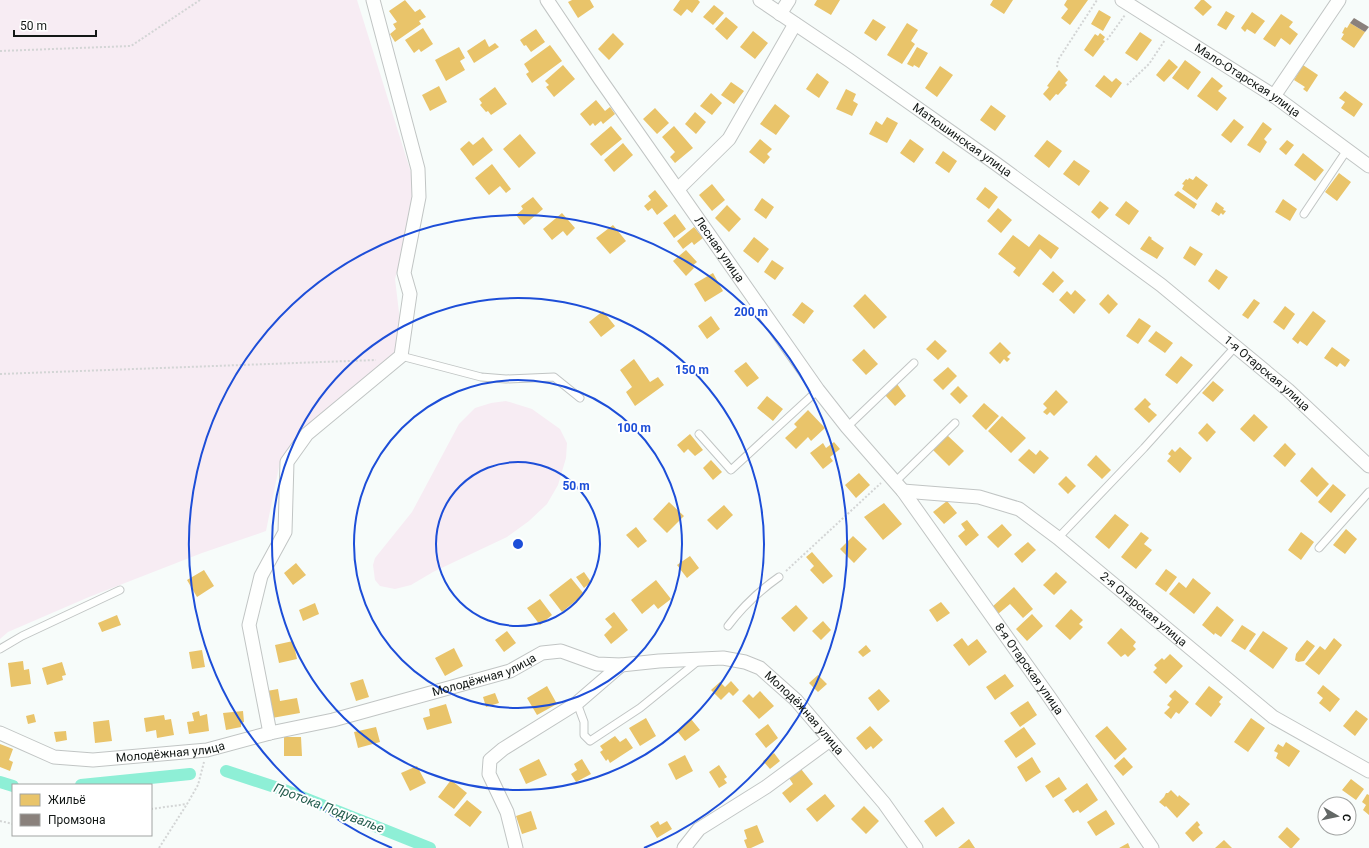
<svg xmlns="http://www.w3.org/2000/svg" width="1369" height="848" viewBox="0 0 1369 848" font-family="Roboto,sans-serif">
	<rect width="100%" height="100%" fill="#f7fcfa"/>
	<!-- green -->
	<path fill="#f7ecf3" d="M0 0H357L418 195 395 279 401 329 393 356 303 433 280 462 266 531 202 553 89 597 8 632 0 639Z
		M506 401 532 409 560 429 567 443 566 458 558 485 547 504 529 521 507 537 433 572 411 585 395 589 380 586 375 580 373 565 375 558 412 512 459 424 475 408 491 403Z"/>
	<!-- homes -->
	<path fill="#e9c46a" d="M405 0 415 12 420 9 426 17 419 21 421 24 395 42 390 34 396 29 393 24 397 22 389 11Z
		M572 0H590L594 7 578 18 568 2Z
		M680 0H698L700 2 692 13 687 9 681 16 673 10Z
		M817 0H840L831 15 814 5Z
		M993 0H1013L1004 14 990 5Z
		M1067 0H1088L1070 25 1061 18 1068 9 1064 5Z
		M1201 0H1204L1212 7 1203 16 1194 8Z
		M714 5 724 13 713 25 703 17Z
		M1099 10 1111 17 1103 31 1091 24Z
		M1226 11 1235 16 1226 30 1217 25Z
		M1252 12 1265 21 1255 34 1247 29 1245 32 1241 28Z
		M1281 14 1293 22 1289 27 1298 34 1290 45 1281 38 1275 47 1263 39Z
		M726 17 738 27 727 40 715 29Z
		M873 19 886 27 876 41 864 33Z
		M907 23 918 30 911 41 915 44 902 64 887 55Z
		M1350 23 1365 32 1354 48 1341 39 1344 34 1342 33 1345 27 1347 28Z
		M423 28 433 44 421 52 419 49 414 53 405 40Z
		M536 29 545 42 531 52 526 45 524 46 520 40Z
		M753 31 768 43 755 59 740 47Z
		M1140 32 1152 40 1137 61 1125 53Z
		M613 33 624 44 609 60 598 49Z
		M1100 33 1105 37 1103 40 1105 41 1093 57 1084 50 1095 34 1098 36Z
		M485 39 489 47 495 43 499 47 474 63 467 51Z
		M550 45 562 61 532 83 526 74 529 72 524 64Z
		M459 47 465 58 460 61 465 70 446 81 435 60Z
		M917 47 928 53 919 68 914 65 913 67 907 64Z
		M1169 59 1178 67 1164 82 1156 75Z
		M1185 60 1201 72 1188 90 1172 78Z
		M563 65 575 79 554 97 546 87 549 85 545 81Z
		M1303 65 1318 75 1307 92 1303 89 1305 87 1294 80Z
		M940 66 953 75 937 97 925 88Z
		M1059 70 1068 80 1065 83 1067 85 1058 95 1056 94 1050 101 1043 94 1049 87 1047 86Z
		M817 73 829 82 819 98 806 89Z
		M1104 75 1112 82 1116 78 1122 83 1111 98 1095 86Z
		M1212 77 1223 86 1218 91 1227 98 1217 111 1197 96Z
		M731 82 744 91 734 104 721 95Z
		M439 86 447 102 430 111 422 95Z
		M495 87 507 104 491 115 488 111 486 112 480 105 482 103 479 99Z
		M846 89 856 94 853 101 858 104 852 116 836 109Z
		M1345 91 1363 104 1354 117 1341 108 1345 102 1339 98Z
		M711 93 722 103 712 115 700 106Z
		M596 100 605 111 610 107 615 114 603 124 601 121 595 126 593 123 590 126 580 114Z
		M775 104 790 116 776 135 760 124Z
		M991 105 1006 116 995 131 980 120Z
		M655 108 669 123 657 134 643 119Z
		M695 112 706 122 696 134 685 124Z
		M887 117 898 123 887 143 869 134 876 121 882 125Z
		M1234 119 1244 127 1231 143 1221 135Z
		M1263 122 1272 129 1264 139 1267 142 1260 153 1247 145Z
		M611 126 622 139 601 156 590 144Z
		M674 126 693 148 675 163 670 157 675 152 662 137Z
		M520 134 536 153 519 168 503 149Z
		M483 137 493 150 473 166 460 149 469 141 473 145Z
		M760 139 772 149 767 154 770 157 764 164 749 152Z
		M910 139 924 149 914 163 900 153Z
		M1047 140 1062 151 1049 168 1034 156Z
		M1287 140 1294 145 1286 155 1279 149Z
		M623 143 633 155 614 172 604 160Z
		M943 151 957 161 949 173 935 163Z
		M1303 153 1324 170 1315 181 1294 165Z
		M1074 160 1090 171 1079 186 1063 174Z
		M492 164 511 189 506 193 500 186 489 195 475 178Z
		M1339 173 1351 182 1337 201 1325 192Z
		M1196 176 1208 185 1197 200 1182 189 1184 185 1182 184 1186 179 1188 180 1189 178 1193 180Z
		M712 184 725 200 712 211 699 195Z
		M985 187 998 197 989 209 976 199Z
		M655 190 668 206 657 215 652 208 648 211 644 206 651 200 648 196Z
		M1178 191 1197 204 1194 209 1174 195Z
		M533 197 543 209 524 225 516 215 523 209 521 206Z
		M762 198 774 207 766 219 754 210Z
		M1283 199 1297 209 1290 221 1275 212Z
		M1100 201 1109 208 1099 219 1091 212Z
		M1126 201 1139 211 1129 225 1115 215Z
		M1216 202 1224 208 1223 210 1226 211 1223 215 1221 213 1219 216 1211 211Z
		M727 205 741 219 729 232 715 218Z
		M998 208 1012 220 1001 233 987 221Z
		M562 213 575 228 567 236 563 231 552 240 543 229Z
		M675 214 686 229 674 238 663 223Z
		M613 225 626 241 610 254 596 238Z
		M694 227 703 238 694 245 692 242 683 249 677 241Z
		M1039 234 1059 248 1051 259 1040 249 1019 277 1013 272 1016 268 998 254 1013 235 1029 247Z
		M1149 236 1152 238 1151 239 1164 248 1157 259 1140 249Z
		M754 237 769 249 758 263 743 251Z
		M1190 246 1203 254 1195 266 1183 258Z
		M686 250 697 262 692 266 694 268 686 276 673 261Z
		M772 260 784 268 775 280 764 272Z
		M1216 269 1228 277 1219 290 1208 281Z
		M1053 271 1064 281 1053 293 1042 284Z
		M713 273 723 291 705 302 694 284Z
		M1075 290 1086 300 1074 314 1059 300 1067 291 1071 295Z
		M865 294 887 317 874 329 853 306Z
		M1108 294 1118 304 1109 314 1099 304Z
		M1254 299 1260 303 1248 319 1242 315Z
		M802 302 814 311 804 324 792 315Z
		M1285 306 1295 314 1284 330 1273 322Z
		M603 311 615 326 601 337 589 322Z
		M1313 311 1326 321 1307 346 1300 341 1298 344 1292 339Z
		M711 316 720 329 707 339 698 326Z
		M1139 318 1151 326 1138 344 1126 336Z
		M1156 331 1173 343 1165 353 1148 341Z
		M935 340 947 351 938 360 926 349Z
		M1000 342 1011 353 1007 357 1010 359 1007 362 1004 359 1000 364 989 353Z
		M1332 347 1350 360 1345 367 1340 363 1337 367 1324 358Z
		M864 349 878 364 866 375 852 360Z
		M1181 356 1193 365 1177 384 1165 375Z
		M634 359 650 382 658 377 664 385 635 406 626 392 632 387 620 370Z
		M746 362 759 378 747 387 734 371Z
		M948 367 957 376 943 390 933 380Z
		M1213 381 1224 390 1213 402 1202 393Z
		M897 384 906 396 895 406 885 395Z
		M958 386 968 396 960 404 950 394Z
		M1056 390 1068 402 1054 416 1050 412 1047 415 1043 412 1047 408 1043 404Z
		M767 396 783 409 773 421 757 408Z
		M1145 398 1151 404 1148 407 1157 415 1149 423 1134 409Z
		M984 403 999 416 986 430 972 416Z
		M808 410 825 428 811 441 808 437 796 449 785 438 797 427 794 424Z
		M1254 414 1268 427 1254 442 1240 429Z
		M1002 416 1026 438 1011 453 988 431Z
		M1207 423 1216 432 1207 442 1198 433Z
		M690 434 703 450 695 456 688 449 684 453 677 445Z
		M947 435 964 451 949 466 933 450Z
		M834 442 840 449 830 457 833 461 823 469 810 453 823 443 826 448Z
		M1285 443 1296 454 1285 467 1273 456Z
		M1180 447 1192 458 1180 473 1167 461 1171 456 1168 454 1172 449 1175 452Z
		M1029 449 1036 455 1040 450 1049 458 1034 474 1018 460Z
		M1096 455 1111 470 1102 479 1087 465Z
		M711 460 722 472 713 480 703 468Z
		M1312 467 1329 484 1317 497 1300 481Z
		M859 473 870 485 856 498 845 485Z
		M1066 476 1076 486 1068 494 1058 484Z
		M1333 484 1346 495 1331 513 1318 502Z
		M947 501 957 513 944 524 933 512Z
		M669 502 684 516 667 533 653 519Z
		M884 503 902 524 883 540 864 517Z
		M724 505 733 515 717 530 707 520Z
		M1115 514 1129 525 1109 549 1095 537Z
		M967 520 979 535 966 546 958 536 965 530 961 524Z
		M1002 524 1012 535 998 548 987 537Z
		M636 527 647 541 638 548 626 535Z
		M1346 529 1357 539 1345 554 1333 545Z
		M1141 532 1149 538 1144 544 1152 550 1136 569 1121 557Z
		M1301 532 1314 542 1301 560 1288 550Z
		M853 536 867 549 854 563 840 549Z
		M1028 542 1036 550 1022 563 1014 554Z
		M812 552 833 576 823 584 810 570 814 566 806 557Z
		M690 556 699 568 687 578 677 565Z
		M296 563 306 575 293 585 284 573Z
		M1166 569 1177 577 1166 592 1155 584Z
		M204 570 214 586 197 597 187 580Z
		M584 572 591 582 584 588 576 577Z
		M1056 572 1067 582 1054 595 1043 585Z
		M571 578 584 594 562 612 549 595Z
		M1193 578 1211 593 1194 614 1169 594 1179 582 1186 588Z
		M656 580 671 599 658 609 654 604 642 614 631 600Z
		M1014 587 1033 609 1023 618 1010 604 998 614 992 607Z
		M540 599 552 615 540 625 527 608Z
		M941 602 950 613 937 622 929 610Z
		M315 603 319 614 303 621 299 610Z
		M796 605 808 618 794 632 781 618Z
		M1217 606 1234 620 1221 637 1215 633 1214 635 1202 625Z
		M1071 609 1083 620 1079 624 1083 627 1070 640 1055 626Z
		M614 612 628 630 611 644 604 635 612 627 605 619Z
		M1032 614 1043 626 1027 641 1016 629Z
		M117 615 121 625 102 632 98 623Z
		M823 621 831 630 821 640 812 631Z
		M1242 625 1256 634 1245 650 1231 641Z
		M1121 628 1136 642 1133 646 1136 649 1128 657 1125 654 1121 657 1107 643Z
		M507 631 516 643 504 652 495 640Z
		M1263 631 1288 648 1273 669 1249 651Z
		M962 638 968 646 977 639 987 652 969 666 953 645Z
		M1334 638 1342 645 1319 675 1305 664 1320 646 1325 650Z
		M1307 640 1315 646 1304 661 1298 662 1295 660 1296 654Z
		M293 641 297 659 279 663 275 645Z
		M866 645 871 651 863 657 858 652Z
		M454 648 463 666 445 676 435 658Z
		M202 650 205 667 192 669 189 652Z
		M1170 654 1183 666 1166 684 1153 672 1157 668 1154 665 1162 658 1164 660Z
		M23 661 24 670 29 669 31 684 11 687 8 663Z
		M62 662 66 675 62 676 63 680 47 685 42 668Z
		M1005 674 1014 686 995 700 986 687Z
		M818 675 827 684 818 692 809 683Z
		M363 679 369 697 356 701 350 683Z
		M731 681 739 690 733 696 729 692 721 700 711 690 720 682 725 687Z
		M1323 685 1340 699 1330 712 1319 703 1323 698 1317 693Z
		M547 686 557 704 537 715 527 698Z
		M1209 686 1223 697 1219 702 1221 704 1211 717 1195 704Z
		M278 689 280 701 297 698 300 713 272 718 267 691Z
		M879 689 890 701 878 711 868 698Z
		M1175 690 1189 702 1179 714 1176 712 1171 719 1164 713 1170 707 1167 705 1172 699 1169 696Z
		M760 691 774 706 759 719 742 701 749 694 753 698Z
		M495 693 499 703 486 707 483 697Z
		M1028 701 1037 715 1020 727 1010 713Z
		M446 704 452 723 427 730 423 718 430 716 429 709Z
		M1356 710 1368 719 1355 736 1343 726Z
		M199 711 200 716 207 714 209 731 189 734 187 722 194 721 192 713Z
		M243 711 244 722 241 723V727L226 730 223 713Z
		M34 714 36 722 28 724 26 716Z
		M164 715 165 720 171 719 174 735 157 738 156 730 146 732 144 718Z
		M646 718 656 736 640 746 629 728Z
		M1251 718 1265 728 1248 752 1234 742Z
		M691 719 700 730 685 741 677 731Z
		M109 720 112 741 95 743 93 722Z
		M768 724 778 738 766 748 755 734Z
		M870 726 883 740 873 749 871 746 866 750 856 738Z
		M1107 726 1127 749 1115 760 1095 736Z
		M376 727 380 742 358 748 354 732Z
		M1024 727 1036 744 1016 758 1004 741Z
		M66 731 67 740 56 742 54 732Z
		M615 736 620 742 626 738 633 748 610 763 608 759 606 761 600 752 603 750 600 746Z
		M284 737H301L302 756H284Z
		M1286 742 1300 751 1289 767 1276 758 1278 753 1274 751 1278 744 1283 747Z
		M0 744 13 749 9 760 13 762 10 771 0 767Z
		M774 753 780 761 770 769 763 761Z
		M685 755 693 771 676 780 668 764Z
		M1032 757 1041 772 1026 782 1017 767Z
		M1124 757 1133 767 1123 776 1114 766Z
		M539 759 547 775 526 784 519 769Z
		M582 759 591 774 576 782 571 774 577 770 574 764Z
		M719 765 727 777 724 779 727 783 719 788 709 772Z
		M417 766 426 783 410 791 401 773Z
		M801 769 813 784 790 803 782 793 793 784 789 778Z
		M1059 777 1067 789 1053 798 1045 786Z
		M1351 779 1364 789 1356 800 1342 790Z
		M451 780 467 793 454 809 438 797Z
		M1087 783 1098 800 1080 813 1078 810 1073 813 1064 800Z
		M1171 790 1178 797 1179 795 1190 804 1177 818 1166 806 1165 807 1159 802 1164 797 1166 793H1168Z
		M825 794 835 806 817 822 806 809Z
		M1367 794 1369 795V815L1363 810 1366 805 1362 802Z
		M467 800 482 812 470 827 454 815Z
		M864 806 879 821 866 834 851 819Z
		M943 807 955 823 936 837 924 821Z
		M1106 810 1115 824 1096 836 1087 822Z
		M531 811 537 829 522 834 516 816Z
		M658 821 660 825 667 821 672 829 657 838 650 826Z
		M1197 821 1200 825 1198 827 1203 833 1193 842 1185 833Z
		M757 825 764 842 751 848H747L744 840 747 839 744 830Z
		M1287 827 1300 839 1292 848H1290L1278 837Z
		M969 839 975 848H958Z
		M1224 840 1232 848H1215Z
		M1128 843 1130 848H1119Z"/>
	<!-- industry -->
	<path fill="#8a817c" d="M1354 18 1369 27 1365 32 1350 23Z"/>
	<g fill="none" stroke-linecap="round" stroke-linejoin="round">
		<!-- canal -->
		<path stroke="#8eefd6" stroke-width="12" d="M226 771 287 791 430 848
			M0 782 13 786
			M81 785 190 774"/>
		<defs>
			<path id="lane" d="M1304 214 1347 150
				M401 356 481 377 506 379 554 377 580 398
				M847 427 914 363
				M699 434 731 470 818 390
				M895 482 955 423
				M1058 538 1144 448 1235 347
				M1319 548 1369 492
				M728 626C743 606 759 591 779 577
				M0 649 22 636 120 590
				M577 703 584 722V735L590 741 640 708 698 661"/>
			<g id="street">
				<path id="s1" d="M547 0 600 79 818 390 847 427 903 491 1050 698 1152 848"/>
				<path id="s2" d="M760 0 849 60 995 163 1161 285 1288 390 1369 466"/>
				<path id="s3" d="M1122 0 1274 96 1369 166"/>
				<path d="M780 14 789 0"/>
				<path d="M1274 96 1339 0"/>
				<path d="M678 189 729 139 795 24"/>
				<path id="s4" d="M903 491 979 497 1019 509 1058 538 1273 717 1369 771"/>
				<path id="s5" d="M0 733 54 757 93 760 207 750 270 733 333 720 510 671 542 653 561 651 597 664 621 665 659 661 723 658 745 662 760 668 796 700 884 803 916 848"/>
				<path d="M270 733 249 625 261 576 285 532 287 462 307 434 401 356 410 294 404 273 419 197 418 169 373 0"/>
				<path d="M516 848 507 812 489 774 490 760 503 749 577 703 621 665"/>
				<path d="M684 848 699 829 766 787 830 740"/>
			</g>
		</defs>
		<!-- lane casing -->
		<use href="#lane" stroke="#c1c5c4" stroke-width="9"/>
		<!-- street casing -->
		<use href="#street" stroke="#c1c5c4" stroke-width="15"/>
		<!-- path -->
		<path stroke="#d3d5d5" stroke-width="2" stroke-dasharray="2 2" stroke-linecap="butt" d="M1107 40 1125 15
			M0 51 131 46 200 0
			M1057 67 1058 60 1097 0
			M1127 85 1149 64 1165 40
			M0 374 376 360
			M786 571 881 483
			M151 809 187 804
			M0 821 13 824
			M159 848 187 804 198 785 204 762"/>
		<!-- lane -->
		<use href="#lane" stroke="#fefffe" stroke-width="7"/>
		<!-- street -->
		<use href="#street" stroke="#fefffe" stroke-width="13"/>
	</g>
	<!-- distance rings -->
	<g fill="none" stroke="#1d4ed8" stroke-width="2">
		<circle cx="518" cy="544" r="82"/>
		<circle cx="518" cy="544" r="164"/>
		<circle cx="518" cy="544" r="246"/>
		<path d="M392 848A329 329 0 1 1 644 848"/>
	</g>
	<g text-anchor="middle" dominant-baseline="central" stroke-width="4" stroke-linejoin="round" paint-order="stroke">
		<!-- street labels -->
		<g font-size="12" fill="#131816" stroke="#fff">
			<text stroke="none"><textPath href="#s3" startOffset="149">Мало-Отарская улица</textPath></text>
			<text stroke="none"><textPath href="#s2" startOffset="246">Матюшинская улица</textPath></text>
			<text stroke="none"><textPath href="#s1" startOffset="303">Лесная улица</textPath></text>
			<text stroke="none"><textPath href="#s2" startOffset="630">1-я Отарская улица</textPath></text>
			<text stroke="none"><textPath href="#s4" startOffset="278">2-я Отарская улица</textPath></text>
			<text stroke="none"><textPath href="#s1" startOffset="825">8-я Отарская улица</textPath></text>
			<text stroke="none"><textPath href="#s5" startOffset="500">Молодёжная улица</textPath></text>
			<text stroke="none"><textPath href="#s5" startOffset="848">Молодёжная улица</textPath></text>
			<text stroke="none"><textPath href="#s5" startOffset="176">Молодёжная улица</textPath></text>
		</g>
		<!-- water labels -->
		<g font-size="13" font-style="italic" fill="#255d4e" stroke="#fff">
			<text transform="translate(329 808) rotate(21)">Протока Подувалье</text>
		</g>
	</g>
	<circle cx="518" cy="544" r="6" fill="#1d4ed8" stroke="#fff" stroke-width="2"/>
	<g font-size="12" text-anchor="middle" font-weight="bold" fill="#1d4ed8" stroke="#fff" stroke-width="4" stroke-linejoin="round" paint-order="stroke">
		<text x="751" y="316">200 m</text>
		<text x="692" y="374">150 m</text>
		<text x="634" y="432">100 m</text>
		<text x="576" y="490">50 m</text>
	</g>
	<!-- legend -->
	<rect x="12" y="784" width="140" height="52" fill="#ffffff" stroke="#a1a3a2"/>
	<rect x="20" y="794" width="20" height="12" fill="#e9c46a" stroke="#a1a3a2"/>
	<text x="48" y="804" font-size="12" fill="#131816">Жильё</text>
	<rect x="20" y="814" width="20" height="12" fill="#8a817c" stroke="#a1a3a2"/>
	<text x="48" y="824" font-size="12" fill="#131816">Промзона</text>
	<!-- north arrow -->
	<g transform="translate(1337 816) rotate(99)"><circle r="19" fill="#ffffff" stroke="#a1a3a2"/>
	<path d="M0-3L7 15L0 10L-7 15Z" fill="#636866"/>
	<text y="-6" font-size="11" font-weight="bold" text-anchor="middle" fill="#131816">С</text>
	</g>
	<!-- scale -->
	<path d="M14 30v6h82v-6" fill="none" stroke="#131816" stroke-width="2"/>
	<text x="20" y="30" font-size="12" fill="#131816" stroke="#ffffff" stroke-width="3" paint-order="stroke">50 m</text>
</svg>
